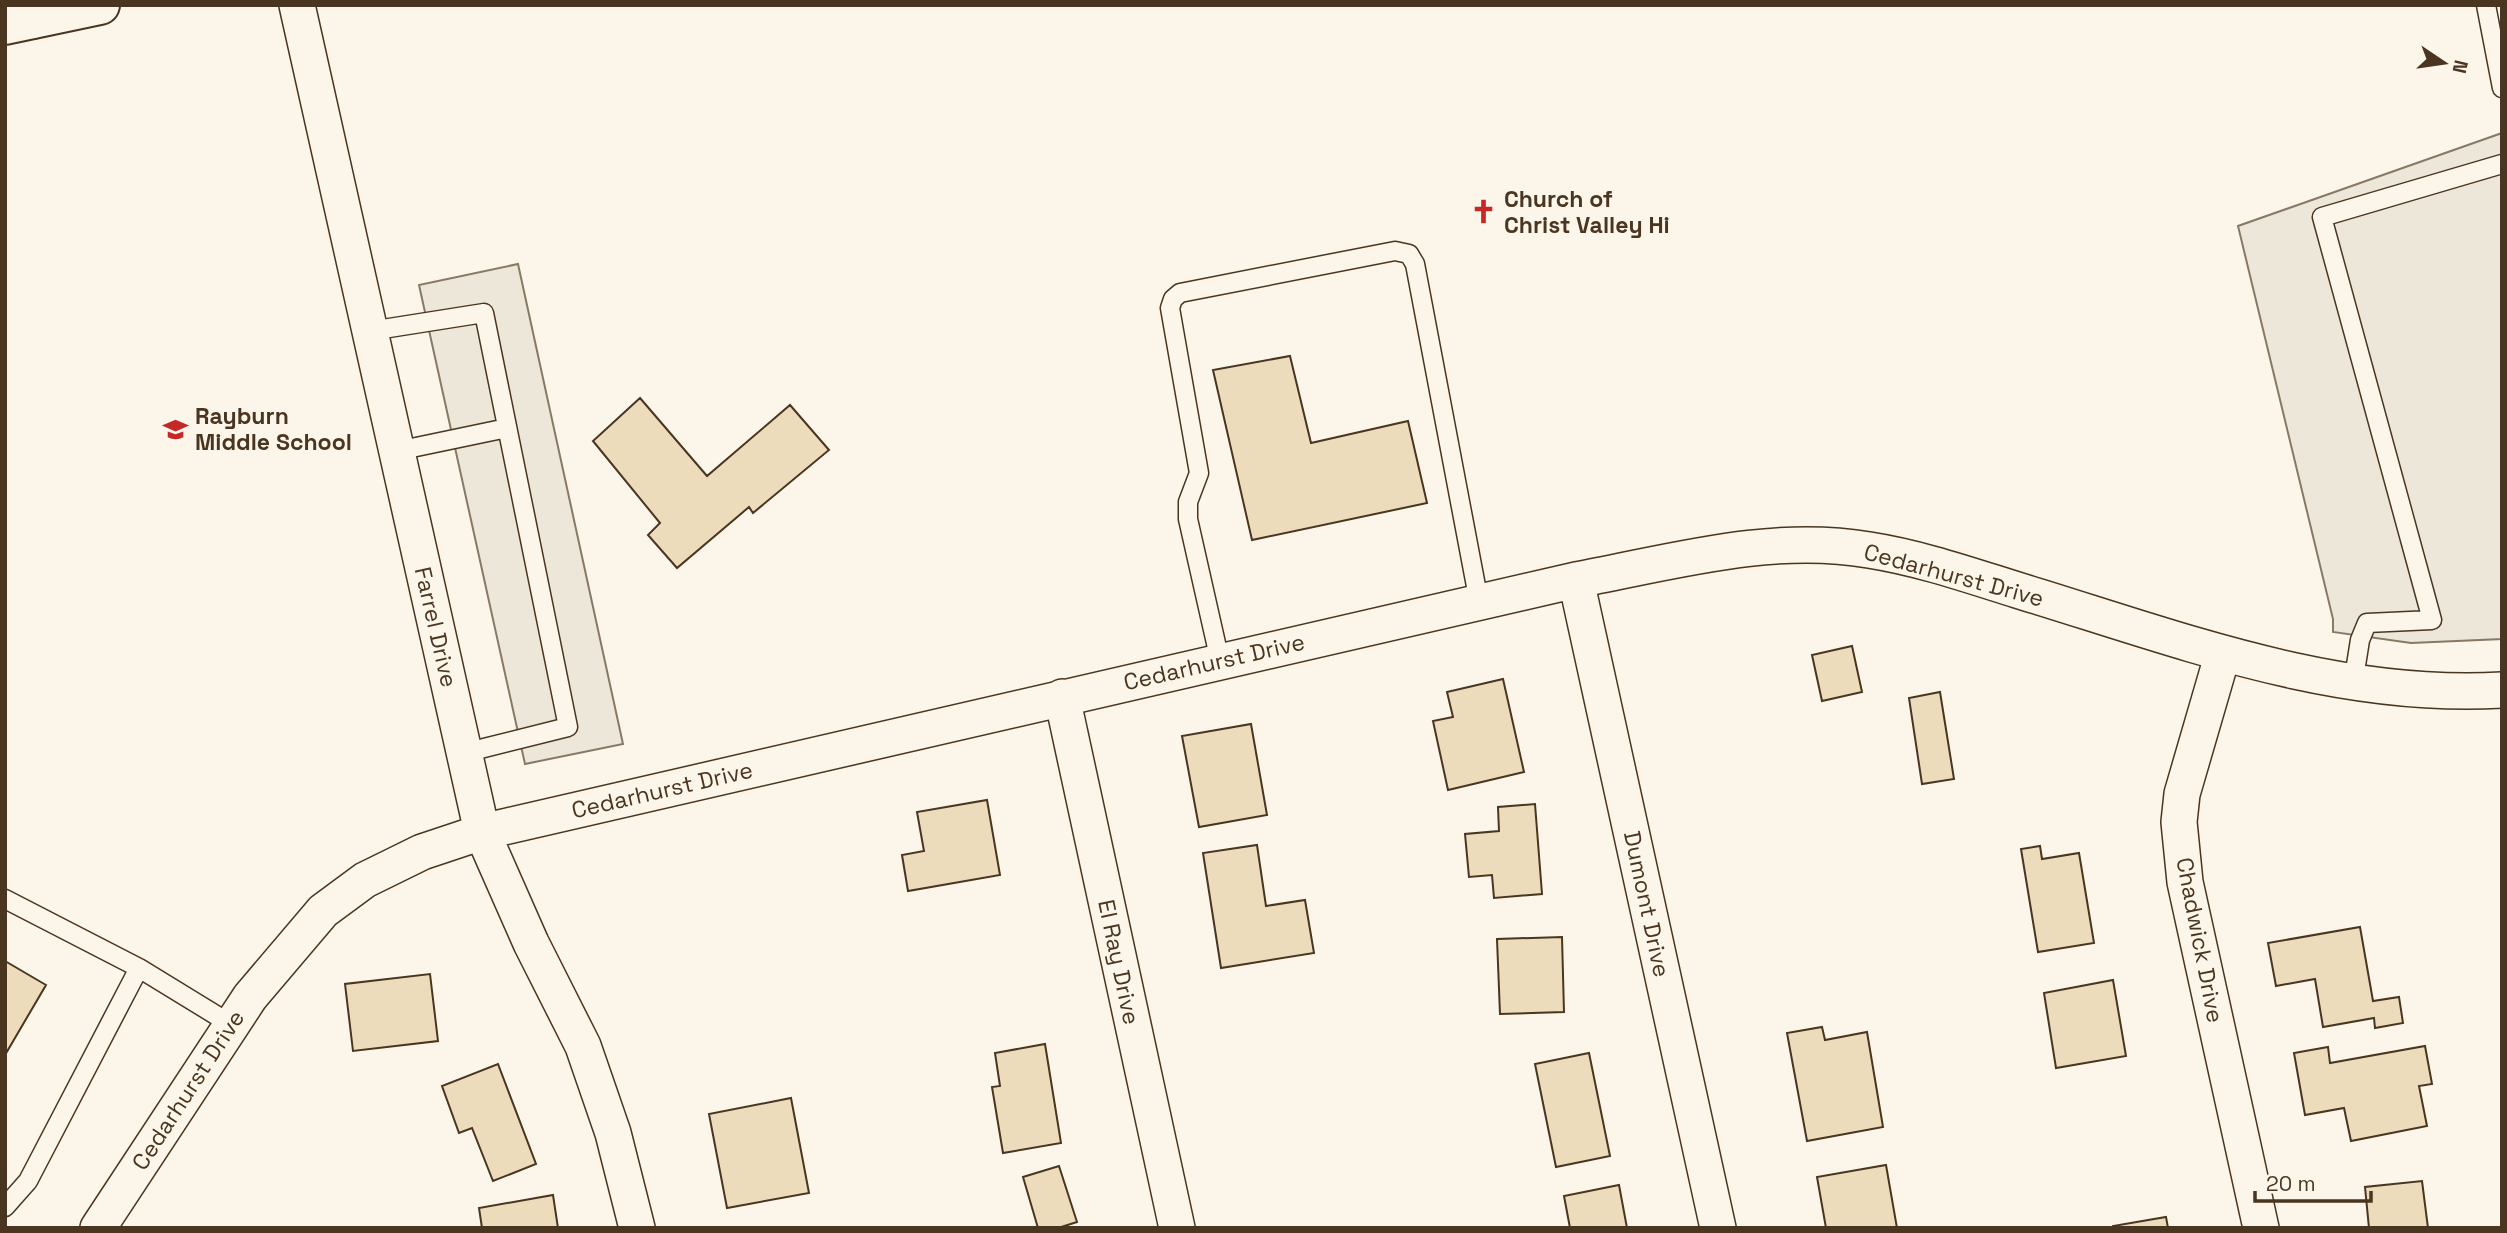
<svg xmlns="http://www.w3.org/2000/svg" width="2507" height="1233" viewBox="0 0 2507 1233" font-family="'Space Grotesk',sans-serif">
	<rect width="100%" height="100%" fill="#fbf6e9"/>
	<!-- parking -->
	<path fill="#ede7d9" stroke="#887966" stroke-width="2" d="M2502 133V639L2411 643 2333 632V619L2238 226Z
		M518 264 623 744 525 764 419 285Z"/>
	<!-- building -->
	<path fill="#ecdcbc" stroke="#4a3520" stroke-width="2" d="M1290 356 1311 443 1408 421 1427 503 1252 540 1213 370Z
		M640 398 707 476 790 405 829 450 753 513 749 507 677 568 648 535 660 523 593 441Z
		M1852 646 1862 692 1822 701 1812 655Z
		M1503 679 1524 772 1448 790 1433 721 1453 717 1447 692Z
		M1940 692 1954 779 1922 784 1909 698Z
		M1251 724 1267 815 1199 827 1182 736Z
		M987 800 1000 875 908 891 902 855 924 851 917 812Z
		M1535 804 1542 894 1494 898 1492 875 1469 877 1465 834 1499 831 1498 807Z
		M1257 845 1266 906 1305 900 1314 953 1221 968 1203 853Z
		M2040 846 2042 859 2079 853 2094 943 2038 952 2021 849Z
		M2360 927 2373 1001 2399 997 2403 1023 2375 1028 2374 1018 2323 1027 2315 979 2276 986 2268 943Z
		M1562 937 1564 1012 1500 1014 1497 939Z
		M5 961 46 985 5 1055Z
		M430 974 438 1041 353 1051 345 984Z
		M2113 980 2126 1056 2056 1068 2044 993Z
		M1822 1027 1825 1040 1867 1032 1883 1127 1807 1141 1787 1033Z
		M1045 1044 1061 1143 1003 1153 992 1087 1000 1086 995 1053Z
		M2425 1046 2432 1084 2419 1086 2427 1126 2351 1141 2344 1108 2305 1115 2294 1053 2328 1047 2330 1063Z
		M1589 1053 1610 1156 1556 1167 1535 1064Z
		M498 1064 536 1164 493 1181 472 1128 459 1133 442 1086Z
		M791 1098 809 1193 727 1208 709 1114Z
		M1886 1165 1897 1228H1826L1817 1177Z
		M1059 1166 1077 1222 1058 1228H1038L1023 1177Z
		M2422 1181 2428 1228H2369L2365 1187Z
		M1619 1185 1627 1228H1570L1564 1196Z
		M553 1195 558 1228H482L479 1208Z
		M2166 1217 2168 1228H2113V1226Z"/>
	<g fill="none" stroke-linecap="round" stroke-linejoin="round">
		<defs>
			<path id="service" d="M2486 5 2502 88
				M370 331 484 313 568 727 464 753
				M397 451 507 428
				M1220 661 1188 519V502L1199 473 1170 308 1173 299 1180 293 1395 251 1409 254 1415 264 1479 602
				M2353 684 2360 640 2367 623 2432 620 2322 217 2502 164
				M5 899 139 968 28 1181 5 1207
				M139 968 232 1025"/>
			<path id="minor" d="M297 5 482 832 531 943 583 1046 613 1133 637 1228
				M1576 580 1718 1228
				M2223 653 2182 794 2179 822 2185 882 2261 1228
				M1062 697 1177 1228
				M98 1228 250 997 323 911 365 880 422 852 482 832 1576 580C1672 562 1772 533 1869 550 1920 558 1969 575 2017 590 2175 638 2334 700 2502 690"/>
			<path id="secondary" d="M5 25 100 5"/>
			<path id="motorway" d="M5 17 32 19"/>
		</defs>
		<!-- service casing -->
		<use href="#service" stroke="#4a3520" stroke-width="21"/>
		<!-- minor casing -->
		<use href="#minor" stroke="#4a3520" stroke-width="38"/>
		<!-- secondary casing -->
		<use href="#secondary" stroke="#4a3520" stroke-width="42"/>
		<!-- motorway casing -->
		<use href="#motorway" stroke="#4a3520" stroke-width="42"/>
		<!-- service -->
		<use href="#service" stroke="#fbf6e9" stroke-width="18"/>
		<!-- minor -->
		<use href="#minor" stroke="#fbf6e9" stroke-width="35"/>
		<!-- secondary -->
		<use href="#secondary" stroke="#fbf6e9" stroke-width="38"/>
		<!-- motorway -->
		<use href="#motorway" stroke="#fbf6e9" stroke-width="38"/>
	</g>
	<!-- icons -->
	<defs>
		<symbol id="church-bare" viewBox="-9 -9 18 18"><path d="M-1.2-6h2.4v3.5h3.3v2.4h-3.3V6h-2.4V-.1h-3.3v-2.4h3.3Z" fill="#c62828" stroke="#fbf6e9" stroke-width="2.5" paint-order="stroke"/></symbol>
		<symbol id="school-bare" viewBox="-9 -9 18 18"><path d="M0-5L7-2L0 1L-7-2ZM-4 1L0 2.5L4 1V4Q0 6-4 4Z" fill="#c62828" stroke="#fbf6e9" stroke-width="2.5" paint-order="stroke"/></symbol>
	</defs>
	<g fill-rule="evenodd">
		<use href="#church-bare" x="1466" y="194" width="35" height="35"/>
		<use href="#school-bare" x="158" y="412" width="35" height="35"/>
	</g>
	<g text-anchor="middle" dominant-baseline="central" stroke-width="5" stroke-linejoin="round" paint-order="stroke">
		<!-- poi labels -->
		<g font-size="23" font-weight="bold" fill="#4a3520" stroke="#fbf6e9" text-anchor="start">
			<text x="1504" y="199">Church of<tspan x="1504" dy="26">Christ Valley Hi</tspan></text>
			<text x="195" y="416">Rayburn<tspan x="195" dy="26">Middle School</tspan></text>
		</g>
		<!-- street labels -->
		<g font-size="23" fill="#4a3520" stroke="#fbf6e9">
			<text transform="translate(1954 575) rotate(15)">Cedarhurst Drive</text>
			<text transform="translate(436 627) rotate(77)">Farrel Drive</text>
			<text transform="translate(1214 662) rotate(-13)">Cedarhurst Drive</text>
			<text transform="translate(662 790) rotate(-13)">Cedarhurst Drive</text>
			<text transform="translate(1647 904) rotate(78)">Dumont Drive</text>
			<text transform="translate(2200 940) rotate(79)">Chadwick Drive</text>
			<text transform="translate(1119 962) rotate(78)">El Ray Drive</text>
			<text transform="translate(188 1090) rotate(-57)">Cedarhurst Drive</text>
		</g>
	</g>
	<!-- border -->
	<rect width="2507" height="1233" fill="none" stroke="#4a3520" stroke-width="14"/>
	<!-- north arrow -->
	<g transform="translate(2444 63) rotate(103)" stroke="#fbf6e9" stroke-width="5" paint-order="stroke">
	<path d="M0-5L12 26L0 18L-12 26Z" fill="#4a3520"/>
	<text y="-10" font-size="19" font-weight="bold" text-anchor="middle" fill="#4a3520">N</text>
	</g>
	<!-- scale -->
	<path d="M2255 1191v10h116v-10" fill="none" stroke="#4a3520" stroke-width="3.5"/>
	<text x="2266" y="1191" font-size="21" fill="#4a3520" stroke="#fbf6e9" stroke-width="5" paint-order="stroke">20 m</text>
</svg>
